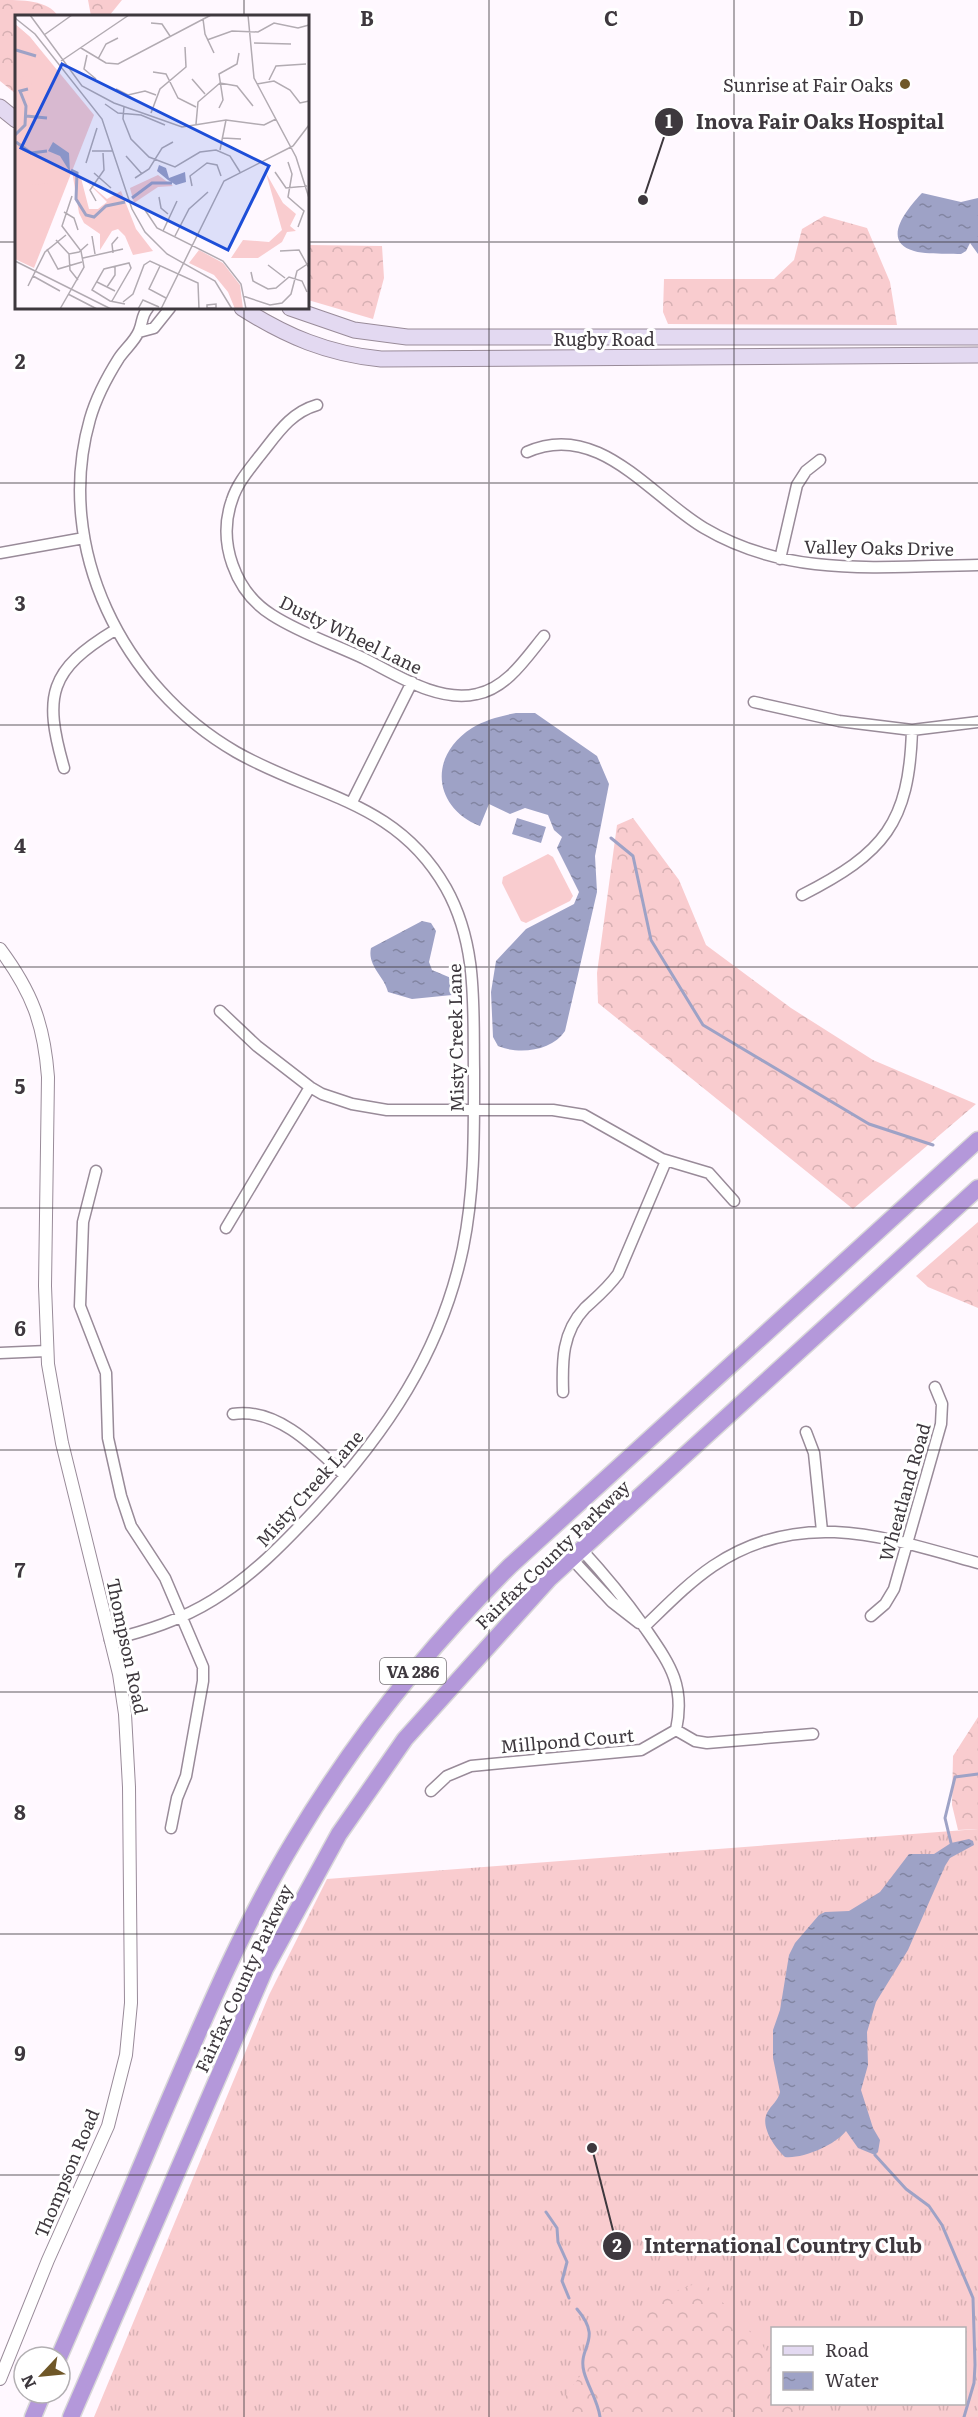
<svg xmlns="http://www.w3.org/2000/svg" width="978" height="2417" viewBox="0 0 978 2417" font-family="Literata,serif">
	<defs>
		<pattern id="grass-tufts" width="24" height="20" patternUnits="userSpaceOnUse" patternTransform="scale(1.5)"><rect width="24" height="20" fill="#f9cccf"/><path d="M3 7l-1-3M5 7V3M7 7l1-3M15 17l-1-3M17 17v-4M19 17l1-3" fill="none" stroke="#d6b0b3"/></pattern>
		<pattern id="forest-crowns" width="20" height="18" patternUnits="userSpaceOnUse" patternTransform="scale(1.5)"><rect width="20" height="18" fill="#f9cccf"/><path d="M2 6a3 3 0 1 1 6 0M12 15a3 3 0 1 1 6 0" fill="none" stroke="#d6b0b3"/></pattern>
		<pattern id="water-ripples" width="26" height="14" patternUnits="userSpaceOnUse" patternTransform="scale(1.5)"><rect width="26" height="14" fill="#9ea2c6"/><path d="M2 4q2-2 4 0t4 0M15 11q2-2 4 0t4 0" fill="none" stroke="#8285a2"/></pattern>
	</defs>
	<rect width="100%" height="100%" fill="#fff8ff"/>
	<!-- grass -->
	<path fill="url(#grass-tufts)" fill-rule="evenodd" d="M978 1829V2417H94L269 1995 327 1879ZM772 2328H964V2404H772Z"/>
	<!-- forest -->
	<path fill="url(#forest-crowns)" d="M0 0C22 0 48 0 58 16H16V94L0 81Z
		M88 0H122L109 16H91Z
		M824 216 867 228 890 282 897 325 668 324 663 312 664 279H774L794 260 802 229Z
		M308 245 382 246 384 278 373 319 308 300Z
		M633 818 679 880 706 945 791 1008 873 1060 976 1104 853 1209 598 1003 597 973 617 825Z
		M978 1222V1308L928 1287 916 1276Z
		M978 1717V1829L958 1830 952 1805 953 1756Z
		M703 2281 763 2346 772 2363V2404H796L803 2417H550L605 2342 662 2296Z"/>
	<!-- pitch -->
	<path fill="#f9cccf" d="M548 854 553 857 573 896 570 901 526 923 521 921 502 883 503 877Z"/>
	<!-- water -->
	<path fill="url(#water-ripples)" d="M922 193 961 202 978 198V254L970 243 966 251 961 254C947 253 928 255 914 251 879 241 909 207 922 193Z
		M516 713H535L597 756 609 784 595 856 597 892 565 1031C552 1051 519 1055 498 1046L493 1037 491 992 496 961 526 929 574 904 579 892 557 848 562 837 554 830 548 815 525 808 510 814 489 804 480 826C433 807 428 756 472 728 485 720 500 716 516 713Z
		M517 818 546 827 541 843 512 834Z
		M422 921 431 923 436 931 429 962 432 970 451 978 452 995 412 999 388 992C384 976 367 966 371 948Z
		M969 1839 973 1841 974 1845 950 1858 945 1866 908 1950 876 2002 867 2032 868 2065 861 2090 873 2128 880 2140 878 2152 875 2155 858 2148 846 2131C835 2145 803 2159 785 2157 775 2148 760 2127 767 2113 771 2105 778 2101 780 2092L773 2058V2030L780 2010 789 1955 795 1943 819 1915 825 1912 849 1911 880 1892 909 1854H934L951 1843Z"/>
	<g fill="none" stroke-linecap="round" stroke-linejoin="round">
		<!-- stream -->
		<path stroke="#9ea2c6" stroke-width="3" d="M611 838 633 856 651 940 703 1025 869 1124 933 1145
			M951 1843 945 1818 955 1777 978 1774
			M875 2155 906 2189 929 2206 942 2225 973 2298 975 2365 974 2383 964 2417
			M546 2212 557 2228 558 2242 567 2262 562 2281 569 2298
			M577 2309C604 2341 577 2346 584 2372 588 2387 598 2401 600 2417"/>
		<defs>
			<path id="minor" d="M139 332 154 328 170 308
				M317 405C289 413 276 436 258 458 248 471 237 484 232 500 217 542 235 592 272 615 300 633 333 644 363 658 397 675 438 703 477 694 507 688 526 658 544 636
				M527 452C598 420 650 496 704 528 790 579 882 566 978 565
				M0 553 84 538
				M780 559 797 485 806 471 820 460
				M754 702 839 721 912 730 978 722
				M64 768C43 695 49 670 115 630
				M352 802 412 682
				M802 895C884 853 909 824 912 730
				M220 1011 257 1046 310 1087 322 1094 352 1104 387 1110H553L584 1115 662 1159 709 1173 734 1201
				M96 1171 83 1222 80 1306 106 1373 108 1438 121 1496 131 1526 165 1578 203 1667V1681L186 1776 177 1798 171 1828
				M226 1228 310 1087
				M0 1353 47 1351
				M563 1392C562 1361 562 1332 585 1308 597 1297 608 1288 618 1274L666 1161
				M233 1414C277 1407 316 1448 345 1476
				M806 1432 814 1453 822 1531
				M581 1549C604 1574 624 1598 643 1625 668 1662 686 1683 676 1730
				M572 1559 612 1602 639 1623
				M871 1616 885 1604 894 1589 941 1424 942 1404 935 1387
				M644 1627C666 1606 688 1583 713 1566 801 1507 885 1537 978 1563
				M110 1640C146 1631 181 1620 213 1600 252 1576 283 1544 314 1511 386 1433 441 1353 463 1248 475 1189 474 1130 474 1070 473 1007 478 945 446 888 396 800 315 797 236 752 123 687 53 548 90 419 96 398 107 377 119 358 125 349 135 341 139 331 143 322 141 316 148 308
				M431 1791 447 1776 471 1766 641 1750 676 1730 695 1741 707 1743 813 1734"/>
			<path id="tertiary" d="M0 949C32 992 44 1024 48 1077L45 1286 48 1364 62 1443 119 1674 125 1714 129 1787 131 2003 126 2055 108 2126 48 2260 0 2379"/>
			<path id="secondary" d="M0 107 16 120
				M242 308C286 336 328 354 381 359L978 355
				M290 308 354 330 407 337H978"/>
			<path id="trunk" d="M59 2357C92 2281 125 2205 157 2128 199 2031 239 1932 294 1841 354 1740 427 1649 510 1566L978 1140
				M33 2417 43 2393
				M71 2417 265 1969 339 1834 405 1739 550 1578 978 1188"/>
		</defs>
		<!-- minor casing -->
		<use href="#minor" stroke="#998b99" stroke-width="13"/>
		<!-- tertiary casing -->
		<use href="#tertiary" stroke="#998b99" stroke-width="14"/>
		<!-- secondary casing -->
		<use href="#secondary" stroke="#998b99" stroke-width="17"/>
		<!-- trunk casing -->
		<use href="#trunk" stroke="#d8d7d8" stroke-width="19"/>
		<!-- minor -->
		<use href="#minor" stroke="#fff" stroke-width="10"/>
		<!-- tertiary -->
		<use href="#tertiary" stroke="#fff" stroke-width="12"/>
		<!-- secondary -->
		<use href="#secondary" stroke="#e3d9f1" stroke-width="15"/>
		<!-- trunk -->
		<use href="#trunk" stroke="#b498da" stroke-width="16"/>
	</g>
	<!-- grid -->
	<path fill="none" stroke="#3e383e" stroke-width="1.5" stroke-opacity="0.55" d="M244 0V16M489 0V2417M734 0V2417M0 242H16M308 242H978M244 308V2417M0 483H978M0 725H978M0 967H978M0 1208H978M0 1450H978M0 1692H978M0 1934H978M0 2175H978"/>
	<!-- markers -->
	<circle fill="#6f5728" stroke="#fff" stroke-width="2" cx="905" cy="84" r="6"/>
	<g text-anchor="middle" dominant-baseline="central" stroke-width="6" stroke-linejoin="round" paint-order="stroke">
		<!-- shield labels -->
		<rect fill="#fff" stroke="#787478" stroke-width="1.5" x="380" y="1658" width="66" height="26" rx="4.5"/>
		<g font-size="16" font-weight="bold" fill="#3e383e">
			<text x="413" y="1671">VA 286</text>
		</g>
		<!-- poi labels -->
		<g font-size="18" fill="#3e383e" stroke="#fff" text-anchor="end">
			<text x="893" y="84">Sunrise at Fair Oaks</text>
		</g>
		<!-- street labels -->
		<g font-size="18" fill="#3e383e" stroke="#fff">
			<text x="604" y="338">Rugby Road</text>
			<text transform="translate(879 547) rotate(1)">Valley Oaks Drive</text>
			<text transform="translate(351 634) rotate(26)">Dusty Wheel Lane</text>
			<text transform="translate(455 1038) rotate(-91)">Misty Creek Lane</text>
			<text transform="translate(309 1488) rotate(-48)">Misty Creek Lane</text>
			<text transform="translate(904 1492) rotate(-74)">Wheatland Road</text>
			<text transform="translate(552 1554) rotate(-44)">Fairfax County Parkway</text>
			<text transform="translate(128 1646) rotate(78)">Thompson Road</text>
			<text transform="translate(567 1740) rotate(-5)">Millpond Court</text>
			<text transform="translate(243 1978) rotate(-65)">Fairfax County Parkway</text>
			<text transform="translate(66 2173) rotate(-67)">Thompson Road</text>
		</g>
	</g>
	<!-- overview -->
	<g transform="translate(15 15)">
		<rect width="294" height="294" fill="#fff8ff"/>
		<path d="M0 9 15 22 79 100 19 253 0 244Z" fill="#f9cccf"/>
		<path d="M0 9 15 22 41 56 30 55 17 30 9 37 13 48 7 50 8 29 0 32ZM8 61 17 62 16 76 29 115 4 119 0 125V72ZM57 156 66 163 74 194H83L92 187 70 165 92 184 106 176 121 214 138 236 118 240 110 221 103 214 97 216 85 235V219L69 208 64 198ZM251 158 268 188 281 199 275 211 281 216 272 217 267 227 243 243H216L228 225 254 227 267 215ZM143 160 158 171 143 172 119 188 115 173ZM184 235 208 248 225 270 228 294H220L213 277 199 260 174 248Z" fill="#f9cccf"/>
		<path d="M2 163 16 170 37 168 35 184 26 195 20 187 0 179Z" fill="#f9cccf"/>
		<path d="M38 127 54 138 55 157 45 141 33 136ZM144 150 151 153 154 163 170 157 171 167 161 170 153 165 142 156Z" fill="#9ea2c6"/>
		<path fill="none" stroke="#9ea2c6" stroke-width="3" d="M1 35 21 41M11 101 32 103M0 120 10 110 11 91 5 76 13 74M1 127 16 138 32 136M56 155 62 158 61 184 71 200 79 202 91 191 110 187M117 183 137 168H157"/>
		<path fill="none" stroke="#b2abb2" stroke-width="1.5" d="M15 0 67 71 99 88 167 112 211 105 249 110 261 104M233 0 239 63 281 142 294 183M0 3 20 19 87 104 117 194 130 217 152 239 200 266 217 294M188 4 190 19 199 38M136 8 147 9 155 21M29 20 57 0M192 25 217 16 243 17 259 8 283 13 294 10M239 28 276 29M66 33 91 48 103 49 196 0M72 40 69 54 81 64M83 44 91 29 103 23M46 46 114 0M138 57 151 59 163 83 181 92M177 64 190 79M254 65 261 51 291 49M242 69 259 66 275 75 285 88 294 86M101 74 113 80 130 76 141 80M90 89 103 98 126 100 150 110M109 91 108 104 116 124 134 142 160 152 185 137 201 135 215 141 225 157M204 93 208 85 204 59 222 49 224 38M136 98 145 74 171 52 170 32M181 109 183 87 205 68 222 71 238 91M208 123 226 124M278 131 294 110M205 135 211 105M77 136H97M111 141 127 159M273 147 277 159 273 182 289 196 283 212M71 148 82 113M260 157 271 173 292 171M79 158 96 173M120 163 134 154 147 133 158 127M177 171 175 161 192 148 202 150 206 161M144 182 146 193 153 199M81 186 75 175 89 155 88 138M130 195 142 213 208 246 226 269 231 294M49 197 59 203 63 215M148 216 162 186M77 221 80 239M160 221 174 194 193 177M41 225 54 239 64 237 73 229M32 234 43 254 67 247M265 236 284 235 294 253M98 238 97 229 103 222M54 239 55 255 63 265M68 243 108 234M0 246 96 294M253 250 270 263M145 251 134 274 151 283M236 257 238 266 253 274 261 273 274 262 287 266 292 277M18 261 45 276M82 267 100 276M13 271 30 237 51 220M92 272 100 260V251M53 279 82 294M228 281 255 290 267 288 276 279 282 256 294 248M97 286 116 253 114 248 89 254 77 275 95 286 110 289M108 287 118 279 129 250 135 246 183 268 184 294M201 289V293H192V290ZM45 294 69 252 66 236 47 211 57 181M123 294 128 285 144 292M146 294 209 166 278 131"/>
		<path fill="#1d4ed8" fill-opacity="0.15" stroke="#1d4ed8" stroke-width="3" d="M47 49 254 151 213 235 6 133Z"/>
		<rect width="294" height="294" fill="none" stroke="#3e383e" stroke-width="3"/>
	</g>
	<g font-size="20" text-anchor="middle" font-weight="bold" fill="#3e383e" stroke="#fff" stroke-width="6" stroke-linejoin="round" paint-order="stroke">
		<text x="367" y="26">B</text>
		<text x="611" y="26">C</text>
		<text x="856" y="26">D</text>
		<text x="20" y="369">2</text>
		<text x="20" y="611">3</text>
		<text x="20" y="853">4</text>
		<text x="20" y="1094">5</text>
		<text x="20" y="1336">6</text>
		<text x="20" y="1578">7</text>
		<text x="20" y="1820">8</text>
		<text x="20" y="2061">9</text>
	</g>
	<!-- callouts -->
	<path fill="none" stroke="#3e383e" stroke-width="2" d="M643 200L669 122M592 2148L617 2246"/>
	<g fill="#3e383e" stroke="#fff" stroke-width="2">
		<circle cx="643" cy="200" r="6"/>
		<circle cx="592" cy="2148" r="6"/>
		<circle cx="669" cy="122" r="15"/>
		<circle cx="617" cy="2246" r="15"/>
	</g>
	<g font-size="18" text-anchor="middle" font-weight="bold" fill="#fff">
		<text x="669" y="128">1</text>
		<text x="617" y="2252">2</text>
	</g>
	<g font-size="20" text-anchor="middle" font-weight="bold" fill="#3e383e" stroke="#fff" stroke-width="6" stroke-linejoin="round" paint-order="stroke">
		<text x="820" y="129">Inova Fair Oaks Hospital</text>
		<text x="783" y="2253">International Country Club</text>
	</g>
	<!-- legend -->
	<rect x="771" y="2327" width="195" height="78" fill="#ffffff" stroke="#b2afb2" stroke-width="1.5"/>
	<rect x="783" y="2346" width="30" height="9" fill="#e3d9f1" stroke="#b2afb2" stroke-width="1.5"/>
	<text x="825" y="2357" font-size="18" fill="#3e383e">Road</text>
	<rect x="783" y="2372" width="30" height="18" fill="url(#water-ripples)" stroke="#b2afb2" stroke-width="1.5"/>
	<text x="825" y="2387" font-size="18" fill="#3e383e">Water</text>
	<!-- north arrow -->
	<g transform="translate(42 2375) rotate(244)"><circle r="28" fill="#ffffff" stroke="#b2afb2" stroke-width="1.5"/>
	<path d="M0-4.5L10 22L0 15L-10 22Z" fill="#6f5728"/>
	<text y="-9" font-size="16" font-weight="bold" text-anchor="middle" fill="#3e383e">N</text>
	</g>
</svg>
